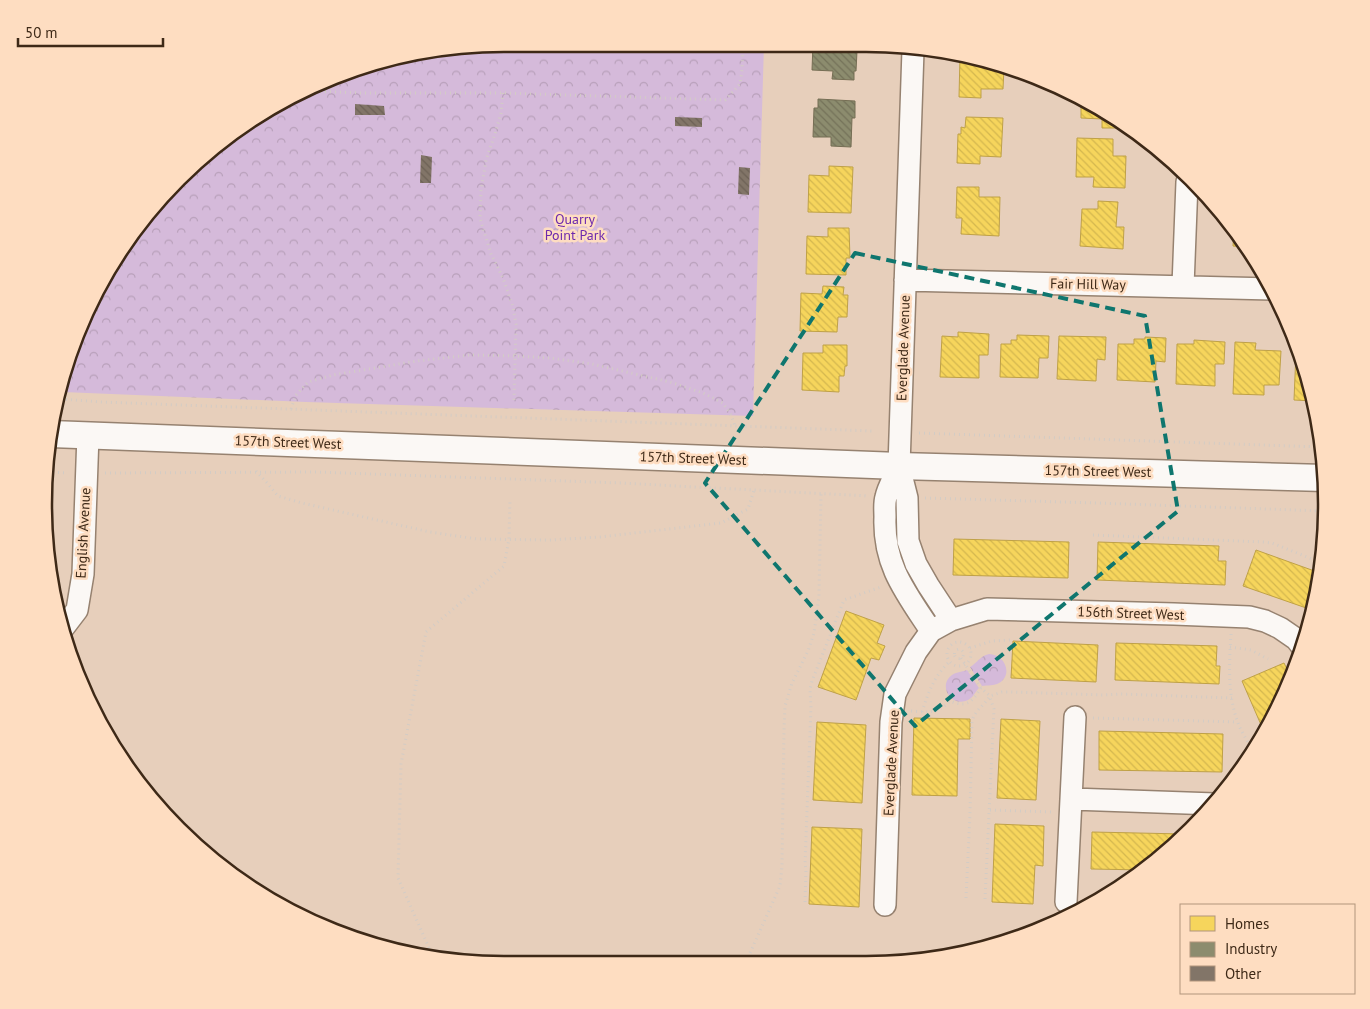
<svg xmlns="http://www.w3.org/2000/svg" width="1370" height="1009" viewBox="0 0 1370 1009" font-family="'PT Sans',sans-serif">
	<defs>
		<pattern id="park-crowns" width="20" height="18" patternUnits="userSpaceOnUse" patternTransform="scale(1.25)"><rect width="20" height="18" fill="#d5bada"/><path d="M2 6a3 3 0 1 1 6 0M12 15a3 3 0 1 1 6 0" fill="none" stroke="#b8a0ba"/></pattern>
		<pattern id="homes-back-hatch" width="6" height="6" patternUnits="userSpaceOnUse" patternTransform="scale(1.25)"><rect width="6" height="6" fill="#f6d55c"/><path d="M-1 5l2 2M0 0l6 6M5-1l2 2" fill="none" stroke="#d4b74f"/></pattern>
		<pattern id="industry-back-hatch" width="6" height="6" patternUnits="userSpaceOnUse" patternTransform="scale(1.25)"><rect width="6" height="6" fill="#8c8c6e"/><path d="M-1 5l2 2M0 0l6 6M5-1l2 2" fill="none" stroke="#747259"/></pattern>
		<pattern id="building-back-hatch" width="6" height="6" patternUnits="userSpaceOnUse" patternTransform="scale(1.25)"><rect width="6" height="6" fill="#827568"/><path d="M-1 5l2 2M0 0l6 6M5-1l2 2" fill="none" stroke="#6c6055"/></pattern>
	</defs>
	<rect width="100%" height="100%" fill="#e7cfbb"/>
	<!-- park -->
	<path fill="url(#park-crowns)" d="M505 44H764L753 416 306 402 63 392 91 301 158 201 249 121 385 60Z
		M989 654C1004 654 1014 674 999 683 994 686 988 685 982 686L970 667C977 663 980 656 989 654Z
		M967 670 979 688C975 692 973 698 968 700 952 708 937 686 952 675 956 672 961 672 967 670Z"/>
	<!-- homes -->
	<path fill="url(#homes-back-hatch)" stroke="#bfa147" d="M960 56 984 59 1004 68 1003 89H981V98L959 97Z
		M1081 103 1121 121 1127 127V128H1102V119L1081 118Z
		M966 117 1003 118 1001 157 980 156V164L957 163 958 134H961V127L965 128Z
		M1077 138 1113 139V156H1126L1125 188 1093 187 1094 177H1076Z
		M829 166 853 167 851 213 808 212 809 175 829 176Z
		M957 187H979V197H1000L999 236 961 234 962 218H956Z
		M1098 201 1118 202 1116 227H1124L1123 249 1080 246 1082 209H1098Z
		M828 228H849L850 258H846V275L806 274 807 236 828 237Z
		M1234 229 1245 247 1233 246Z
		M823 286 844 287 843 295H848L847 317H838L837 332 800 331 801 293 822 294Z
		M958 332 989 334 988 355H979V378L940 377 942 336 958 337Z
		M1017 335 1049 336 1048 358H1039L1038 378 1000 377 1001 344H1011V340H1017Z
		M1059 336 1106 337 1105 360 1097 359 1096 381 1057 379Z
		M1145 337 1166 338 1165 362 1156 361 1155 382 1117 380 1118 344H1134V339H1145Z
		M1194 340 1225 342 1224 364H1215V386L1176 384 1177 344H1194Z
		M1235 342 1256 343 1255 350 1281 351 1279 385H1264V395L1233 394Z
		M823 345H847V366H845L844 376H839V392L802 390 803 353H823Z
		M1296 352H1298L1310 385 1313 401 1294 400Z
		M954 539 1069 542 1068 578 953 575Z
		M1098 542 1219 546 1218 561H1226L1225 585 1097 580Z
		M1256 550 1320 573 1312 610 1243 586Z
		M846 611 884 625 877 643 885 646 879 660 871 658 856 700 818 687Z
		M1013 641 1098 645 1096 682 1011 678Z
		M1116 643 1217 646 1216 666H1220L1219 684 1115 680Z
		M1284 663 1291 677 1265 734 1242 681Z
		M914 718 970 719V739H958L957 796 912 795Z
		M1001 719 1040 721 1036 800 997 798Z
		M817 722 866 725 862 803 813 800Z
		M1099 731 1223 734 1222 772 1099 770Z
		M995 824 1044 826 1043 866 1035 865 1033 904 992 902Z
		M812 827 862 829 859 907 809 904Z
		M1092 832 1184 834 1145 870 1091 869Z"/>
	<!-- industry -->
	<path fill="url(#industry-back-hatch)" stroke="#756e54" d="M813 44H855V50L857 51 856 71H854V80L832 79 833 71 812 70Z
		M818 99 855 101V118H852L851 147 831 146V137H813L814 108H818Z"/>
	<!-- building -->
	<path fill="url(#building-back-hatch)" d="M355 104 384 106 385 115H355Z
		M675 117 702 118V127L675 126Z
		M421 155 432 157 431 183H420Z
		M739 167 750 168 749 195 738 194Z"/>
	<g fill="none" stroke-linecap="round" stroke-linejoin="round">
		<defs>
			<path id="minor" d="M913 50 899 466C895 476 888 487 886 497 884 503 885 510 885 517 883 565 906 593 931 631
				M905 280 1272 289
				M1183 286 1187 182
				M899 466 907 498 908 541 916 564 928 585 951 620
				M64 627 77 610 83 574 88 435
				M1072 799 1215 804
				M1066 902 1075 717
				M885 905 891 722 895 694 916 652 931 631 951 620 987 609 1174 614 1249 617 1265 621 1280 628 1296 639 1303 648"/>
			<path id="tertiary" d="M51 434 899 466 1325 478"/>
		</defs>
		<!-- minor casing -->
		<use href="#minor" stroke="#968270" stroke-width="24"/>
		<!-- tertiary casing -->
		<use href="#tertiary" stroke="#968270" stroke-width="29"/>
		<!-- path -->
		<path stroke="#d3ccc5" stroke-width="3" stroke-dasharray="1 4" stroke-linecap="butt" d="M315 91 359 93H503L725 100 740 84 742 70 743 44
			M503 93 501 113 495 134 486 160 481 191 480 218 491 254 503 278 513 307 516 324 514 400
			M61 399 101 402 872 431
			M291 409 296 395 308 382 333 375 417 361 470 355 516 356 550 358 592 364 670 382 703 393 723 403 731 415 735 426
			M919 433 1321 447
			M256 471 268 484 278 496 302 503 430 532 477 539 550 540 600 537 721 523 748 509 754 490
			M48 472 68 473
			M105 473 316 472 620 483 868 496
			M925 498 1097 503 1324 511
			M1093 535 1263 542 1272 543 1322 563
			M1231 634C1229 667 1227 700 1241 730 1245 737 1249 744 1253 751
			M947 654a12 12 0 1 1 24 0a12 12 0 1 1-24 0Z
			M1230 647 1251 650 1268 659
			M970 648 992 641 1011 640
			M954.5 654a4.5 4.5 0 1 1 9 0a4.5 4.5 0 1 1-9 0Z
			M961 658 981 688 990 696 1002 692H1011L1104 695 1121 694 1232 698
			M911 711C929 712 936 715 950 701 967 708 972 702 981 688
			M922 712C929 691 933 678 949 662
			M1093 718 1238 722
			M1233 779V775H1235
			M990 810 1052 812
			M966 898 970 815 972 721C975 710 984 706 990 696
			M985 899 994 709 990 698
			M805 902 806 869 805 864 811 706 810 689 812 681 844 600 881 587
			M433 957 398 878 401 764 426 632 504 566 509 539 510 499
			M746 962 780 886 782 866 784 730 785 706 792 683 808 651 814 633 819 596 821 494"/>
		<!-- minor -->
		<use href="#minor" stroke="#fbf8f5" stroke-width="21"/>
		<!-- tertiary -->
		<use href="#tertiary" stroke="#fbf8f5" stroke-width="26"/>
	</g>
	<!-- marked area -->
	<path fill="none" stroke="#0f766e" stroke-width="4" stroke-dasharray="10 6" stroke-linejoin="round" d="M855 253 1145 316 1178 511 915 726 705 483Z"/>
	<g text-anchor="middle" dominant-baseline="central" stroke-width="5" stroke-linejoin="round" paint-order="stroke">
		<!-- park labels -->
		<g font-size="14" fill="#6d28ad" stroke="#feddc1">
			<text x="575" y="219">Quarry<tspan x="575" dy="16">Point Park</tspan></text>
		</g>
		<!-- street labels -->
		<g font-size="14" fill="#3e2917" stroke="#feddc1">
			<text transform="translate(1088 284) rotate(1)">Fair Hill Way</text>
			<text transform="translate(903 348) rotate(-88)">Everglade Avenue</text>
			<text transform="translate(288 442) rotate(2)">157th Street West</text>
			<text transform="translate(693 458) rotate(2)">157th Street West</text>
			<text transform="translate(1098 471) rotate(1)">157th Street West</text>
			<text transform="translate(83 533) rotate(-87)">English Avenue</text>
			<text transform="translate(1131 613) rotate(2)">156th Street West</text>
			<text transform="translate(891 763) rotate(-87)">Everglade Avenue</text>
		</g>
	</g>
	<!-- crop -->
	<path d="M0 0H1370V1009H0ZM504 52H866A452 452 0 0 1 1318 504V504A452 452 0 0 1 866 956H504A452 452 0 0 1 52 504V504A452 452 0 0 1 504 52Z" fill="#feddc1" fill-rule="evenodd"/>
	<path fill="none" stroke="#3e2917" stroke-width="2.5" d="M504 52H866A452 452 0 0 1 1318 504V504A452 452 0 0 1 866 956H504A452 452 0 0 1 52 504V504A452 452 0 0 1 504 52Z"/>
	<!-- legend -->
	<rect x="1180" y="904" width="175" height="90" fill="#feddc1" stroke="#b1957d"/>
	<rect x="1190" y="916" width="25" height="15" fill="#f6d55c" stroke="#b1957d"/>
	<text x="1225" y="929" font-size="15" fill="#3e2917">Homes</text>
	<rect x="1190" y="942" width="25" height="15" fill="#8c8c6e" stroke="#b1957d"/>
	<text x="1225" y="954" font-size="15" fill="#3e2917">Industry</text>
	<rect x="1190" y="966" width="25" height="15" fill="#827568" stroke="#b1957d"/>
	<text x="1225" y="979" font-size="15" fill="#3e2917">Other</text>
	<!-- scale -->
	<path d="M18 38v8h145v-8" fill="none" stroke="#3e2917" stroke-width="2.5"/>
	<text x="25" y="38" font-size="15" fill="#3e2917" stroke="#feddc1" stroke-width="4" paint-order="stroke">50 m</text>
</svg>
